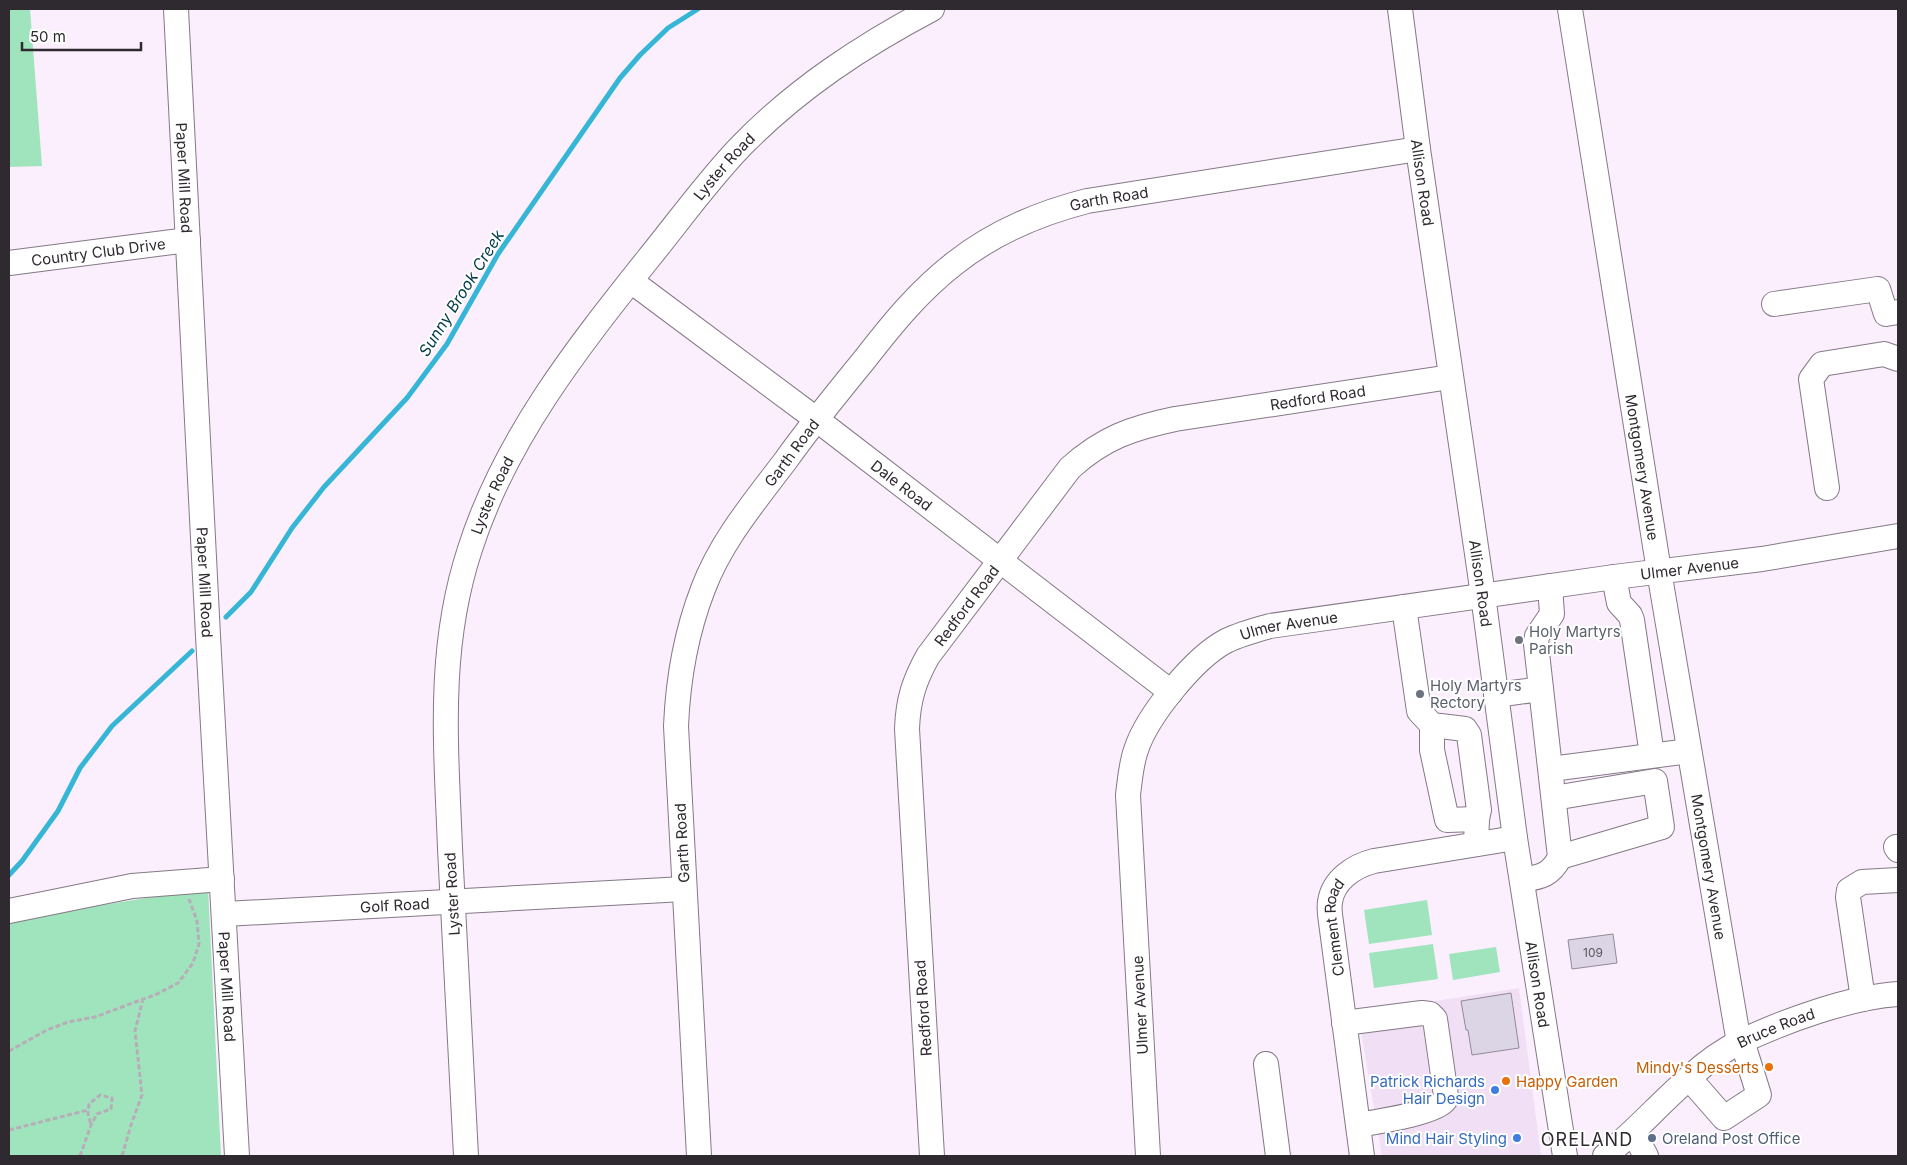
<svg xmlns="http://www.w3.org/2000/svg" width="1907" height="1165" viewBox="0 0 1907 1165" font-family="Inter,sans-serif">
	<rect width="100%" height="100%" fill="#fbeefd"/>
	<!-- built -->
	<path fill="#f1e0f5" d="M1519 988 1541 1156H1382L1358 1013Z"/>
	<!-- green -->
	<path fill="#9fe4bc" d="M9 9H30L42 166 9 167Z
		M208 888 221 1156H9V920Z
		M1427 900 1432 935 1369 944 1364 910Z
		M1433 944 1438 979 1374 988 1369 953Z
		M1496 947 1500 972 1453 980 1449 954Z"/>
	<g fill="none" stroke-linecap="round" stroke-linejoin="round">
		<!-- stream -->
		<path stroke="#36b6d7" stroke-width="5" d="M226 617 251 592 292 528 324 487 407 398 447 344 498 254 620 78 640 55 668 28 698 9
			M9 875 22 861 58 811 80 768 112 726 192 651"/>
	</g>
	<!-- building -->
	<path fill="#dcd5e5" stroke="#918a99" d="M1613 934 1617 963 1572 969 1568 940Z
		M1511 993 1519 1048 1472 1055 1468 1030H1466L1461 1001Z"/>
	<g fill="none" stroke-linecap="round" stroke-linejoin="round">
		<defs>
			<g id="minor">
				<path id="s1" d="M176 9 208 636 237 1156"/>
				<path id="s2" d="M1400 9 1418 149 1483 595 1515 838 1565 1156"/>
				<path id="s3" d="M1570 9 1659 571 1739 1043"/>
				<path id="s4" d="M9 263 188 240"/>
				<path id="s5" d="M631 281 816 419 1171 692"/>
				<path d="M1774 304 1878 289 1886 314 1898 312"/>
				<path d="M1827 488 1811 379 1822 364 1884 354 1898 359"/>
				<path d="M1614 577 1619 603 1630 615 1632 620 1652 755"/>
				<path d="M1404 607 1419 711 1432 725 1465 729 1469 735 1479 810 1477 819 1476 844"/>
				<path d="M1496 695 1541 689"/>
				<path d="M1432 725V750L1447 820 1477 819"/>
				<path d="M1551 769 1689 751"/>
				<path d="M1554 798 1655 781 1662 827 1560 857"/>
				<path d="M1896 847 1898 850"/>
				<path d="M1522 880C1541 877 1551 875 1560 857L1536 644 1537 636 1552 614 1550 586"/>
				<path d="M9 911 132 886 222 879"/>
				<path id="s6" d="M225 914 684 889"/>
				<path d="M1863 999 1848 897 1849 890 1862 882 1898 880"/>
				<path d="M1344 1023 1422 1013 1430 1014 1435 1019 1446 1096 1445 1100C1437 1113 1375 1122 1358 1125"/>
				<path d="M1266 1064 1278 1156"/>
				<path d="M1689 1078 1724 1118 1759 1095 1742 1041"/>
				<path d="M1633 1132 1646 1156"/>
				<path id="s7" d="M466 1156C461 1054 455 951 450 848 446 745 437 649 470 549 505 439 577 348 648 259 679 221 708 180 742 145 798 88 862 46 932 9"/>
				<path id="s8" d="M699 1156 676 726C678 679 686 633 703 589 721 541 755 501 786 460 811 425 838 392 865 359 893 323 919 291 955 263 993 233 1040 213 1087 201L1418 149"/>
				<path id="s9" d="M932 1156 907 729C908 700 914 681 928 656L1070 468C1103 438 1132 428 1175 419L1450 377"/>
				<path id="s10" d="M1148 1156 1128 795C1130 779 1131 764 1136 750 1147 716 1194 658 1226 641 1240 634 1255 630 1270 626L1614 577 1762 559 1898 536"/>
				<path id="s11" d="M1362 1156 1331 922C1330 916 1329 908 1330 902 1333 880 1354 866 1374 861L1515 838"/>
				<path id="s12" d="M1605 1156C1635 1132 1660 1103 1689 1078 1704 1064 1723 1050 1742 1041 1785 1021 1850 997 1898 994"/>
			</g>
		</defs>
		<!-- minor casing -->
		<use href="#minor" stroke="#847986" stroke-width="26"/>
		<!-- path -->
		<path stroke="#b7adb9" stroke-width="3" stroke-dasharray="5 2.5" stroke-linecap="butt" d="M9 1051 47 1030 68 1022 95 1017 157 994 178 983 193 963 199 944 197 921 189 899
			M9 1130 88 1110
			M80 1156 91 1125 97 1114 111 1109 112 1098 100 1095 89 1104 88 1114 91 1125
			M122 1156 131 1125 142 1095 135 1031 143 999"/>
		<!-- minor -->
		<use href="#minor" stroke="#fff" stroke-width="24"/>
	</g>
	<!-- markers -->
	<g fill="#6b7280" stroke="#fff" stroke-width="2">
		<circle cx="1519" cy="640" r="5"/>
		<circle cx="1420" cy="694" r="5"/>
	</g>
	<g fill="#e8710a" stroke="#fff" stroke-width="2">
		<circle cx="1769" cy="1067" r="5"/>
		<circle cx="1506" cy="1081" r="5"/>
	</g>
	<g fill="#3f7fe0" stroke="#fff" stroke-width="2">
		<circle cx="1495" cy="1090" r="5"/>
		<circle cx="1517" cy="1138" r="5"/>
	</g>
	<circle fill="#5c6f8a" stroke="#fff" stroke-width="2" cx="1652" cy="1138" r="5"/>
	<g text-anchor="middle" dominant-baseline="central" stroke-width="4" stroke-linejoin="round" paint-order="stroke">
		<!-- number labels -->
		<g font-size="12" fill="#5a555d">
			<text x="1593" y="952">109</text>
		</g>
		<!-- street labels -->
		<g font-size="15" fill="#2f2a30" stroke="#fff">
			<text stroke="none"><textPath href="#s7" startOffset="1072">Lyster Road</textPath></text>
			<text stroke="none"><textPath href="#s1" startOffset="169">Paper Mill Road</textPath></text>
			<text stroke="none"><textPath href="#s2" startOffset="175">Allison Road</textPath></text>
			<text stroke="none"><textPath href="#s8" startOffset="1154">Garth Road</textPath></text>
			<text stroke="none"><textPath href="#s4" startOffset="90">Country Club Drive</textPath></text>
			<text stroke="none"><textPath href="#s9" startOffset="1002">Redford Road</textPath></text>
			<text stroke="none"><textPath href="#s8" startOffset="734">Garth Road</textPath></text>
			<text stroke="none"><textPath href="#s3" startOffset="464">Montgomery Avenue</textPath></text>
			<text stroke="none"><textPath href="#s5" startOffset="339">Dale Road</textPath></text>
			<text stroke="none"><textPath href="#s7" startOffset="668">Lyster Road</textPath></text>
			<text stroke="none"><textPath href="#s10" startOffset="1021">Ulmer Avenue</textPath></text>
			<text stroke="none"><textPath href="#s1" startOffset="574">Paper Mill Road</textPath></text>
			<text stroke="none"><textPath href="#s2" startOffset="580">Allison Road</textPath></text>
			<text stroke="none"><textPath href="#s9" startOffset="568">Redford Road</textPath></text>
			<text stroke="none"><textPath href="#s10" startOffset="616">Ulmer Avenue</textPath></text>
			<text transform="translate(682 843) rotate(-93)">Garth Road</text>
			<text stroke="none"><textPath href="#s3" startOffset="869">Montgomery Avenue</textPath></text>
			<text transform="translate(452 894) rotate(-93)">Lyster Road</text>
			<text stroke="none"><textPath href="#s6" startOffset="170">Golf Road</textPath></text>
			<text stroke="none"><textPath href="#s11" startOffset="231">Clement Road</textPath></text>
			<text stroke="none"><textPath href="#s2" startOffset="985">Allison Road</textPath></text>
			<text stroke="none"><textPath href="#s1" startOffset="979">Paper Mill Road</textPath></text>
			<text transform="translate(1140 1005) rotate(-93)">Ulmer Avenue</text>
			<text transform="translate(923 1008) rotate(-94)">Redford Road</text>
			<text stroke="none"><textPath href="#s12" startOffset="216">Bruce Road</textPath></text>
		</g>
		<!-- worship labels -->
		<g font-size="15" fill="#5b616d" stroke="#fff" text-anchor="start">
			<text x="1529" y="631">Holy Martyrs<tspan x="1529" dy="17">Parish</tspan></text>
			<text x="1430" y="685">Holy Martyrs<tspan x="1430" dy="17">Rectory</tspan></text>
		</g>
		<!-- food labels -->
		<g font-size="15" fill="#c56008" stroke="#fff" text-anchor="end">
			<text x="1759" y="1067">Mindy's Desserts</text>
			<text x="1516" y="1081" text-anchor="start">Happy Garden</text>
		</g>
		<!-- shop labels -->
		<g font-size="15" fill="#366cbe" stroke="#fff" text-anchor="end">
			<text x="1485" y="1081">Patrick Richards<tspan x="1485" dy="17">Hair Design</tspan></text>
			<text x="1507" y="1138">Mind Hair Styling</text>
		</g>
		<!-- service labels -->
		<g font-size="15" fill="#4e5e75" stroke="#fff" text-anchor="start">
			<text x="1662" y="1138">Oreland Post Office</text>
		</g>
		<!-- water labels -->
		<g font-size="16" font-style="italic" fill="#013b49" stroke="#fff">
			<text transform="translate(461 293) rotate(-58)">Sunny Brook Creek</text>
		</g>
		<!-- quarter labels -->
		<g font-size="18" letter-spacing="1" fill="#2f2a30" stroke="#fff">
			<text x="1587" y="1139">ORELAND</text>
		</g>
	</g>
	<!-- border -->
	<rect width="1907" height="1165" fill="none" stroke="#2f2a30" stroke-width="20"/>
	<!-- scale -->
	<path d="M22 42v8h119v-8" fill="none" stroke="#2f2a30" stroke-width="2.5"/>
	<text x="30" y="42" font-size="15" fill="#2f2a30" stroke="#ffffff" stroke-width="4" paint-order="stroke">50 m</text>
</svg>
